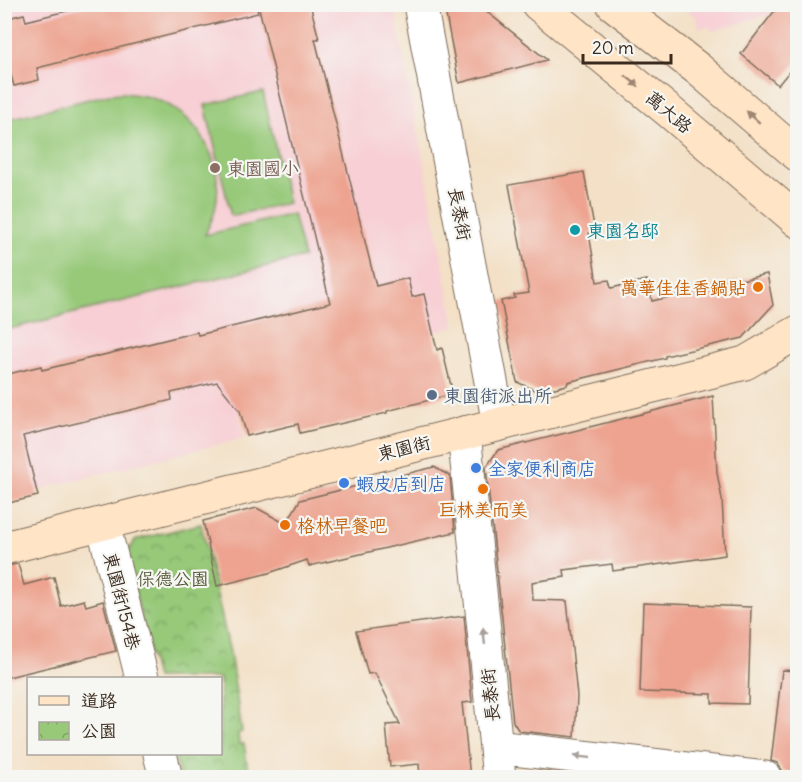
<svg xmlns="http://www.w3.org/2000/svg" width="802" height="782" viewBox="0 0 802 782" font-family="Delius,'LXGW WenKai TC',sans-serif">
	<defs>
		<pattern id="park-crowns" width="20" height="18" patternUnits="userSpaceOnUse" patternTransform="scale(1.5)"><rect width="20" height="18" fill="#97c979"/><path d="M2 6a3 3 0 1 1 6 0M12 15a3 3 0 1 1 6 0" fill="none" stroke="#7ca363"/></pattern>
	</defs>
	<rect width="100%" height="100%" fill="#f6f6f2"/>
	<filter id="ink" filterUnits="userSpaceOnUse"><feTurbulence type="fractalNoise" baseFrequency=".0167" numOctaves="2"/><feDisplacementMap in="SourceGraphic" scale="12" xChannelSelector="R" yChannelSelector="G"/><feConvolveMatrix kernelMatrix="1 2 1 2 8 2 1 2 1" color-interpolation-filters="sRGB"/></filter>
	<filter id="wash" filterUnits="userSpaceOnUse"><feTurbulence type="fractalNoise" baseFrequency=".008" numOctaves="4" result="noise"/><feDisplacementMap in="SourceGraphic" scale="24" xChannelSelector="R" yChannelSelector="G"/><feGaussianBlur stdDeviation="1.35" result="paint"/><feColorMatrix in="noise" values="0 0 0 0 0 0 0 0 0 0 0 0 0 0 0 0 0 1.4 0 .05"/><feComposite in="paint" operator="in"/></filter>
	<g filter="url(#wash)">
		<rect width="100%" height="100%" fill="#f3e0c6"/>
		<!-- built -->
		<path fill="#f7cfd4" d="M797 4 798 6 713 31 707 26 699 28 696 17 679 5Z
			M4 5H394L455 327 233 380 244 438 55 485 37 491 38 496 5 504Z"/>
		<!-- grass -->
		<path fill="#97c979" stroke="#697a4c" stroke-width="1.5" d="M263 92 288 203 231 216 205 105Z
			M123 93C133 94 145 95 155 99 199 115 226 163 215 210 213 219 208 227 205 235L293 214 304 257 5 330V120L109 94Z"/>
		<!-- park -->
		<path fill="url(#park-crowns)" stroke="#697a4c" stroke-width="1.5" d="M201 524 230 653 242 732 238 733 239 744H244L249 777H180L174 754H220V678H156L126 555 135 540Z"/>
		<g id="blocks">
			<!-- building -->
			<path fill="#eda38f" d="M95 4H256L258 13 37 68 39 80 14 86 4 50V19L24 14 26 21Z
				M258 4H310L319 39H315L376 286 408 278 412 297 424 294 437 350 442 348 453 394 387 411V413L300 433 298 424 247 436 240 411 217 382 171 393 172 400 23 436 38 496 4 504V375L41 366 42 370 197 332 198 335 330 303Z
				M455 4H477L547 60 459 83 445 10Z
				M780 4H798V61L778 85 741 54Z
				M584 172 595 232 589 233 597 282 609 280 611 288 647 280 652 301 767 274 773 305 743 338 665 356V358L568 382 567 385 538 392 517 382 501 301 515 298 514 295 529 293 509 185Z
				M713 396 717 473 722 499 725 555 613 571 612 564 564 570 565 577 532 582 533 600 567 601 577 696 575 737 519 731 513 722 486 467 498 450Z
				M434 467 450 476 455 532 309 566 307 560 269 573 217 586 203 521 257 508 286 524 300 500Z
				M18 564 24 585 54 577 61 606 84 600 86 606 103 601 116 651 4 678V566Z
				M643 603 751 607 748 704 712 703V694L640 692Z
				M464 616 472 702 462 703 470 777H420L419 764 390 767 386 725 400 724 375 673 368 674 356 631Z
				M782 670 798 671V774L783 772 777 763 771 761Z
				M537 771 574 775V777H536Z"/>
		</g>
	</g>
	<g filter="url(#ink)">
		<use href="#blocks" fill-opacity="0" stroke="#7b6a59" stroke-width="1.5"/>
		<g fill="none" stroke-linecap="round" stroke-linejoin="round">
			<defs>
				<path id="street" d="M420 4 499 424
					M464 433 499 778
					M103 524 142 678
					M496 747 765 778
					M160 754 166 778"/>
				<path id="secondary" d="M538 4 670 112 798 221
					M613 4 698 69 798 155
					M4 548 745 363 798 332"/>
			</defs>
			<!-- street casing -->
			<use href="#street" stroke="#7b6a59" stroke-width="35"/>
			<!-- secondary casing -->
			<use href="#secondary" stroke="#7b6a59" stroke-width="35"/>
			<!-- street -->
			<use href="#street" stroke="#fff" stroke-width="33"/>
			<!-- secondary -->
			<use href="#secondary" stroke="#ffe4c6" stroke-width="33"/>
		</g>
		<!-- one-way arrows -->
		<defs><path id="oneway-solid" d="M-6-.8H1V-3.2L6.5 0L1 3.2V.8H-6Z" transform="scale(1.5)"/></defs>
		<g fill="#9d8772">
			<use href="#oneway-solid" transform="translate(632 81) rotate(39)"/>
			<use href="#oneway-solid" transform="translate(753 117) rotate(-139)"/>
		</g>
		<g fill="#a79f9a">
			<use href="#oneway-solid" transform="translate(484 636) rotate(-96)"/>
			<use href="#oneway-solid" transform="translate(582 757) rotate(-174)"/>
		</g>
	</g>
	<!-- markers -->
	<circle fill="#8d6e63" stroke="#f6f6f2" stroke-width="2" cx="215" cy="168" r="6"/>
	<circle fill="#0f9aa8" stroke="#f6f6f2" stroke-width="2" cx="575" cy="230" r="6"/>
	<g fill="#e8710a" stroke="#f6f6f2" stroke-width="2">
		<circle cx="758" cy="287" r="6"/>
		<circle cx="483" cy="489" r="6"/>
		<circle cx="285" cy="525" r="6"/>
	</g>
	<circle fill="#5c6f8a" stroke="#f6f6f2" stroke-width="2" cx="432" cy="395" r="6"/>
	<g fill="#3f7fe0" stroke="#f6f6f2" stroke-width="2">
		<circle cx="476" cy="468" r="6"/>
		<circle cx="344" cy="483" r="6"/>
	</g>
	<g text-anchor="middle" dominant-baseline="central" stroke-width="4.5" stroke-linejoin="round" paint-order="stroke">
		<!-- street labels -->
		<g font-size="18" fill="#3b2a1e" stroke="#f6f6f2">
			<text transform="translate(669 112) rotate(40)">萬大路</text>
			<text transform="translate(460 214) rotate(79)">長泰街</text>
			<text transform="translate(404 448) rotate(-14)">東園街</text>
			<text transform="translate(122 601) rotate(76)">東園街154巷</text>
			<text transform="translate(490 695) rotate(-96)">長泰街</text>
		</g>
		<!-- education labels -->
		<g font-size="18" fill="#785e54" stroke="#f6f6f2" text-anchor="start">
			<text x="227" y="168">東園國小</text>
		</g>
		<!-- culture labels -->
		<g font-size="18" fill="#0d838f" stroke="#f6f6f2" text-anchor="start">
			<text x="587" y="230">東園名邸</text>
		</g>
		<!-- food labels -->
		<g font-size="18" fill="#c56008" stroke="#f6f6f2" text-anchor="end">
			<text x="746" y="287">萬華佳佳香鍋貼</text>
			<text x="483" y="509" text-anchor="middle">巨林美而美</text>
			<text x="297" y="525" text-anchor="start">格林早餐吧</text>
		</g>
		<!-- service labels -->
		<g font-size="18" fill="#4e5e75" stroke="#f6f6f2" text-anchor="start">
			<text x="444" y="395">東園街派出所</text>
		</g>
		<!-- shop labels -->
		<g font-size="18" fill="#366cbe" stroke="#f6f6f2" text-anchor="start">
			<text x="488" y="468">全家便利商店</text>
			<text x="356" y="483">蝦皮店到店</text>
		</g>
		<!-- park labels -->
		<g font-size="18" fill="#575a39" stroke="#f6f6f2">
			<text x="173" y="578">保德公園</text>
		</g>
	</g>
	<!-- margin -->
	<rect width="802" height="782" fill="none" stroke="#f6f6f2" stroke-width="24"/>
	<!-- legend -->
	<rect x="27" y="677" width="195" height="78" fill="#f6f6f2" stroke="#aba49d" stroke-width="1.5"/>
	<rect x="39" y="696" width="30" height="9" fill="#ffe4c6" stroke="#aba49d" stroke-width="1.5"/>
	<text x="81" y="707" font-size="18" fill="#3b2a1e">道路</text>
	<rect x="39" y="722" width="30" height="18" fill="url(#park-crowns)" stroke="#aba49d" stroke-width="1.5"/>
	<text x="81" y="737" font-size="18" fill="#3b2a1e">公園</text>
	<!-- scale -->
	<path d="M583 54v9h88v-9" fill="none" stroke="#3b2a1e" stroke-width="3"/>
	<text x="592" y="54" font-size="18" fill="#3b2a1e" stroke="#f6f6f2" stroke-width="4.5" paint-order="stroke">20 m</text>
</svg>
